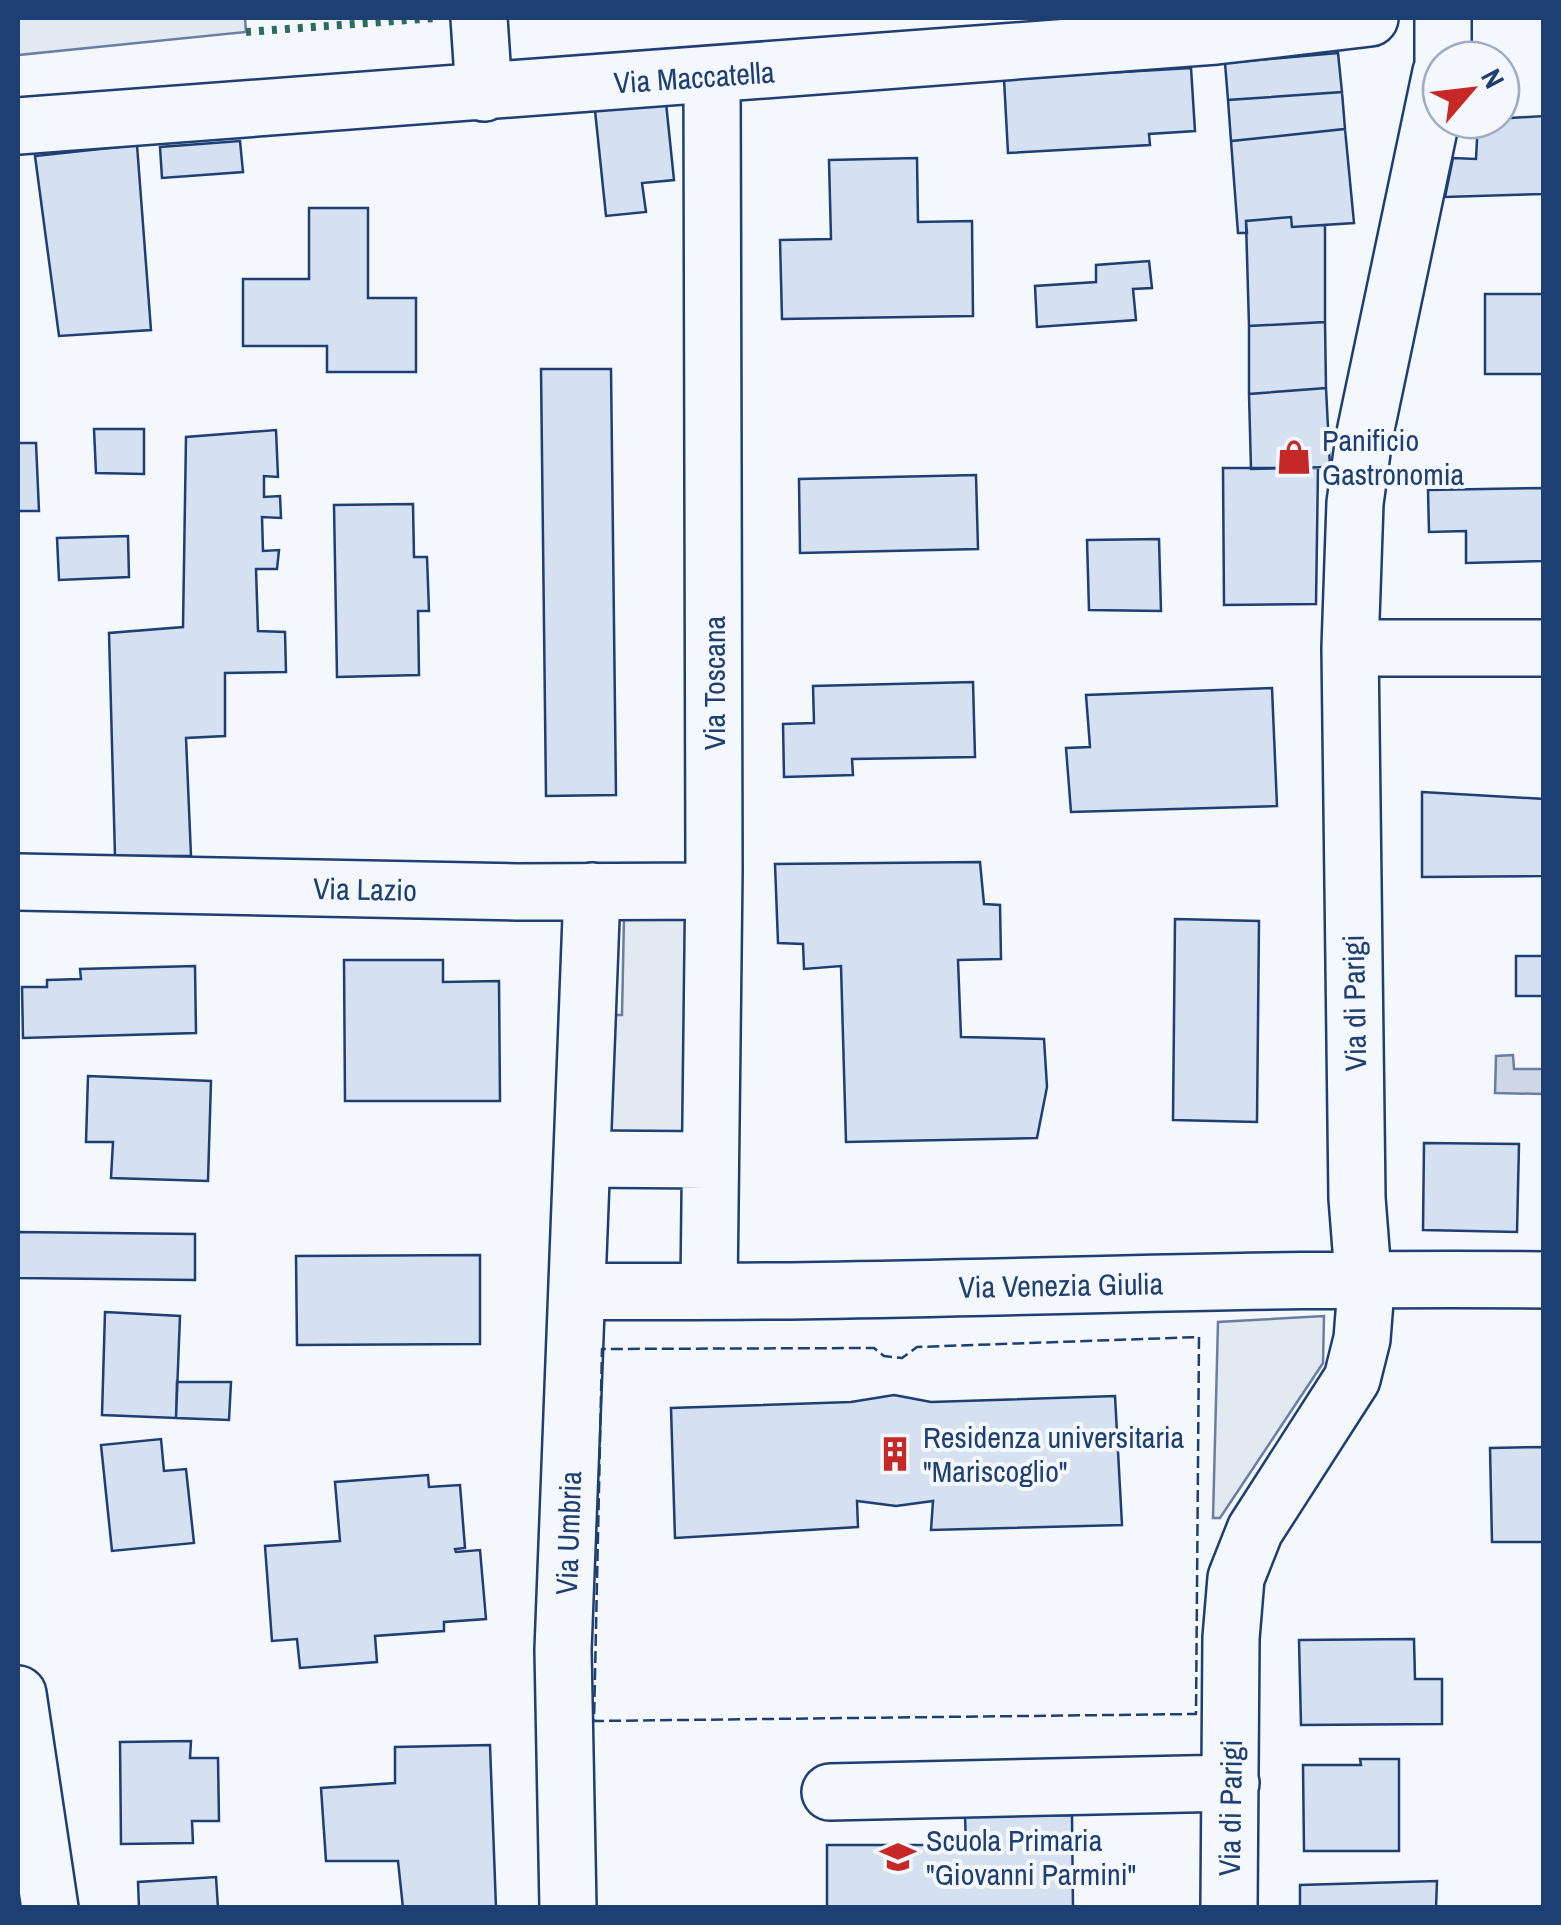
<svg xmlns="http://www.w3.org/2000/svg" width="1561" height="1925" viewBox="0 0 1561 1925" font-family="'Archivo Narrow',sans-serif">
	<rect width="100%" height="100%" fill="#f4f7fb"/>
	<!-- green -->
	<path fill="#e3e9f0" stroke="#687fa3" stroke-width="2.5" d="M18 18H245L246 32 18 55Z
		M624 918 687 919 684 1140 607 1139 608 1015H622Z
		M1324 1316 1323 1363 1220 1518H1213L1218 1322Z"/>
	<!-- water -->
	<path fill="#cfd7e4" stroke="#687fa3" stroke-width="2.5" d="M1513 1055 1514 1069H1543V1094L1495 1093 1496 1056Z"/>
	<!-- building -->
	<path fill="#d5e0f0" stroke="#1d3f73" stroke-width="2.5" d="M1338 53 1342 92 1228 100 1225 63Z
		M1191 68 1195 131 1149 134 1150 145 1008 153 1004 79Z
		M1342 92 1345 129 1231 141 1228 100Z
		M665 93 674 180 642 183 646 212 606 216 594 101Z
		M1544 116V194L1445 197 1453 158 1476 159 1478 120Z
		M1345 129 1354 223 1292 227 1291 217 1246 221 1247 233H1238L1231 141Z
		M240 141 243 172 162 178 160 147Z
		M137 145 151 330 59 336 35 156Z
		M917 158 918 222 972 221 973 316 782 319 780 240 831 239 829 160Z
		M309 208H368V298H416V372H327V346H243V279H309Z
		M1291 217 1292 227 1325 225V322L1249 326 1246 221Z
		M1149 261 1152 288 1133 289 1136 320 1037 327 1035 286 1096 282V265Z
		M1485 294H1544V374H1485Z
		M1325 322 1326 388 1249 394V326Z
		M541 369H611L616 795 546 796Z
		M1326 388 1330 467 1251 469 1249 394Z
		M94 429H144V474L96 473Z
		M276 430 278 477 264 476V497L280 496 281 518 262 517 263 551 279 550 277 569H256L258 631 285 632 286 672 225 673V736L186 738 191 856H115L109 633 183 627 186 437Z
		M18 443H36L39 511H18Z
		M1223 468H1318L1316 604 1224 605Z
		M976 475 978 549 800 553 799 479Z
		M1544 488V561L1466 563V531L1429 532 1428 490Z
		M413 504 414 557H427L429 611H418L419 675 337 677 334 505Z
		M128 536 129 577 59 580 57 538Z
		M1159 539 1161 611 1089 610 1087 540Z
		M973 682 975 757 852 759 853 775 784 777 783 724 814 723 813 686Z
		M1272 688 1277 806 1071 812 1066 748 1090 747 1086 695Z
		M1422 792 1544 799V876L1422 877Z
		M980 862 984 904 1000 905 1001 959 958 960 961 1037 1044 1039 1047 1087 1037 1138 846 1142 841 966 804 969 803 944 778 943 775 864Z
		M1175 919 1259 921 1257 1122 1173 1120Z
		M1516 956H1544V996H1516Z
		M344 960H443V982L499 981 500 1101H345Z
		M195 966 196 1033 23 1038 22 987H47V980L81 979 80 969Z
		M88 1076 211 1081 208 1181 111 1178 113 1142H86Z
		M1424 1143 1519 1144 1517 1232 1423 1230Z
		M18 1232 195 1234V1280L18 1278Z
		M480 1255V1344L297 1345 296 1256Z
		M105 1312 180 1316 176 1418 102 1415Z
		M177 1382H231L229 1420 176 1418Z
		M894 1395 931 1402 1115 1396 1122 1525 931 1530 933 1501 896 1506 857 1501 858 1527 675 1538 671 1408 851 1402Z
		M161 1439 164 1471 186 1469 194 1543 112 1551 101 1445Z
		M1544 1447V1542H1492L1490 1448Z
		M428 1475 429 1487 460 1485 465 1548 455 1549 456 1552 480 1550 486 1619 444 1622V1631L375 1636 377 1662 300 1668 297 1639 272 1641 265 1546 340 1541 335 1482Z
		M1414 1639 1415 1679H1442V1724L1301 1725 1299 1640Z
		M191 1741 190 1758H218L219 1821H192L193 1843 121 1844 120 1742Z
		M490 1745 496 1908H403L398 1861H326L321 1788 395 1783V1747Z
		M1360 1759H1399V1851H1304L1303 1765H1361Z
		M1072 1815 1073 1908H827V1845H966L965 1816Z
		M216 1877 218 1908H139L138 1882Z
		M1437 1881 1436 1908H1300V1885Z"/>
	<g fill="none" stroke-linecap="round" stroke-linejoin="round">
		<defs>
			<path id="minor" d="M479 18 484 93
				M1443 18V60
				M18 126 1216 36 1370 18
				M1350 648H1544
				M18 882 517 892 713 891
				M582 1159 709 1160
				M709 1290 714 871 712 75
				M578 1291C900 1295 1221 1276 1544 1280
				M18 1694 50 1908
				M830 1792 1231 1783
				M568 1908 563 1650 592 891
				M1229 1908 1231 1638 1236 1578 1255 1530 1352 1379 1362 1339 1365 1301 1357 1198 1350 648 1355 503 1364 438 1441 72"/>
		</defs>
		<!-- minor casing -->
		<use href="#minor" stroke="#1d3f73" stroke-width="60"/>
		<!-- minor -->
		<use href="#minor" stroke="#f4f7fb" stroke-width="55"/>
		<!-- hedge -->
		<path stroke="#2c6c60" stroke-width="8" stroke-dasharray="5 8" stroke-linecap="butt" d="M246 32 435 18"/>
		<!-- fence -->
		<path stroke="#1d3f73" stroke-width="2.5" stroke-dasharray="12 5" stroke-linecap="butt" d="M1199 1337 1196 1714 594 1721 602 1349 874 1348 884 1356 902 1358 917 1347Z"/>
	</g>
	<!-- icons -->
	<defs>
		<symbol id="shop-bare" viewBox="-9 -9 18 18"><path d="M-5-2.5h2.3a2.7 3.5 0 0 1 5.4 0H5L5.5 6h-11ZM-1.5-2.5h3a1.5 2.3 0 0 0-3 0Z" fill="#c62828" stroke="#f4f7fb" stroke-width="2.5" paint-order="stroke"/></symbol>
		<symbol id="building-bare" viewBox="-9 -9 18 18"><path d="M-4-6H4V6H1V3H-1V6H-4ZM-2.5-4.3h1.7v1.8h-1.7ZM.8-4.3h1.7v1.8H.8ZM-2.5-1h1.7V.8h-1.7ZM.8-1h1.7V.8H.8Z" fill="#c62828" stroke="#f4f7fb" stroke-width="2.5" paint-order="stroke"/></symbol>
		<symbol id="school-bare" viewBox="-9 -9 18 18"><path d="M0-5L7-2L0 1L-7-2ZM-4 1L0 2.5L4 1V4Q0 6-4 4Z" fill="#c62828" stroke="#f4f7fb" stroke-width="2.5" paint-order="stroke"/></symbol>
	</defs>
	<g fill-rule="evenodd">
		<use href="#shop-bare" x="1269" y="432" width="50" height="50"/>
		<use href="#building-bare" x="870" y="1429" width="50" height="50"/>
		<use href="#school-bare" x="873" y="1832" width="50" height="50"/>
	</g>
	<g text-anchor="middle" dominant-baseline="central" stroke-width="8" stroke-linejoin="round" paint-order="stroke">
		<!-- street labels -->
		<g font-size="30" fill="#1d3f73" stroke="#f4f7fb">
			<text transform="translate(694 77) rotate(-4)">Via Maccatella</text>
			<text transform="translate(714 683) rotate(-90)">Via Toscana</text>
			<text transform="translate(365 889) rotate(1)">Via Lazio</text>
			<text transform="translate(1354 1003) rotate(-91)">Via di Parigi</text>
			<text transform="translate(1061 1285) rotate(-1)">Via Venezia Giulia</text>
			<text transform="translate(568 1533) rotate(-88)">Via Umbria</text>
			<text transform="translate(1230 1808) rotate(-89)">Via di Parigi</text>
		</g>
		<!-- poi labels -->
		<g font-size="30" fill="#1d3f73" stroke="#f4f7fb" text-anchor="start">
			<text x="1322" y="440">Panificio<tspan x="1322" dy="34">Gastronomia</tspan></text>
			<text x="923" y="1437">Residenza universitaria<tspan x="923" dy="34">"Mariscoglio"</tspan></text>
			<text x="926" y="1840">Scuola Primaria<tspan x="926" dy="34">"Giovanni Parmini"</tspan></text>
		</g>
	</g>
	<!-- border -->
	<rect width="1561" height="1925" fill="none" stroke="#1d3f73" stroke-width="40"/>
	<!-- north arrow -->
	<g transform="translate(1471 90) rotate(62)"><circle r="48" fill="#f4f7fb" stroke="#9eadc5" stroke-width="2.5"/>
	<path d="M0-8L18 38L0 25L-18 38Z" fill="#c62828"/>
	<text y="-15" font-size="28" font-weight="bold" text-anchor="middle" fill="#1d3f73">N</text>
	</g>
</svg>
